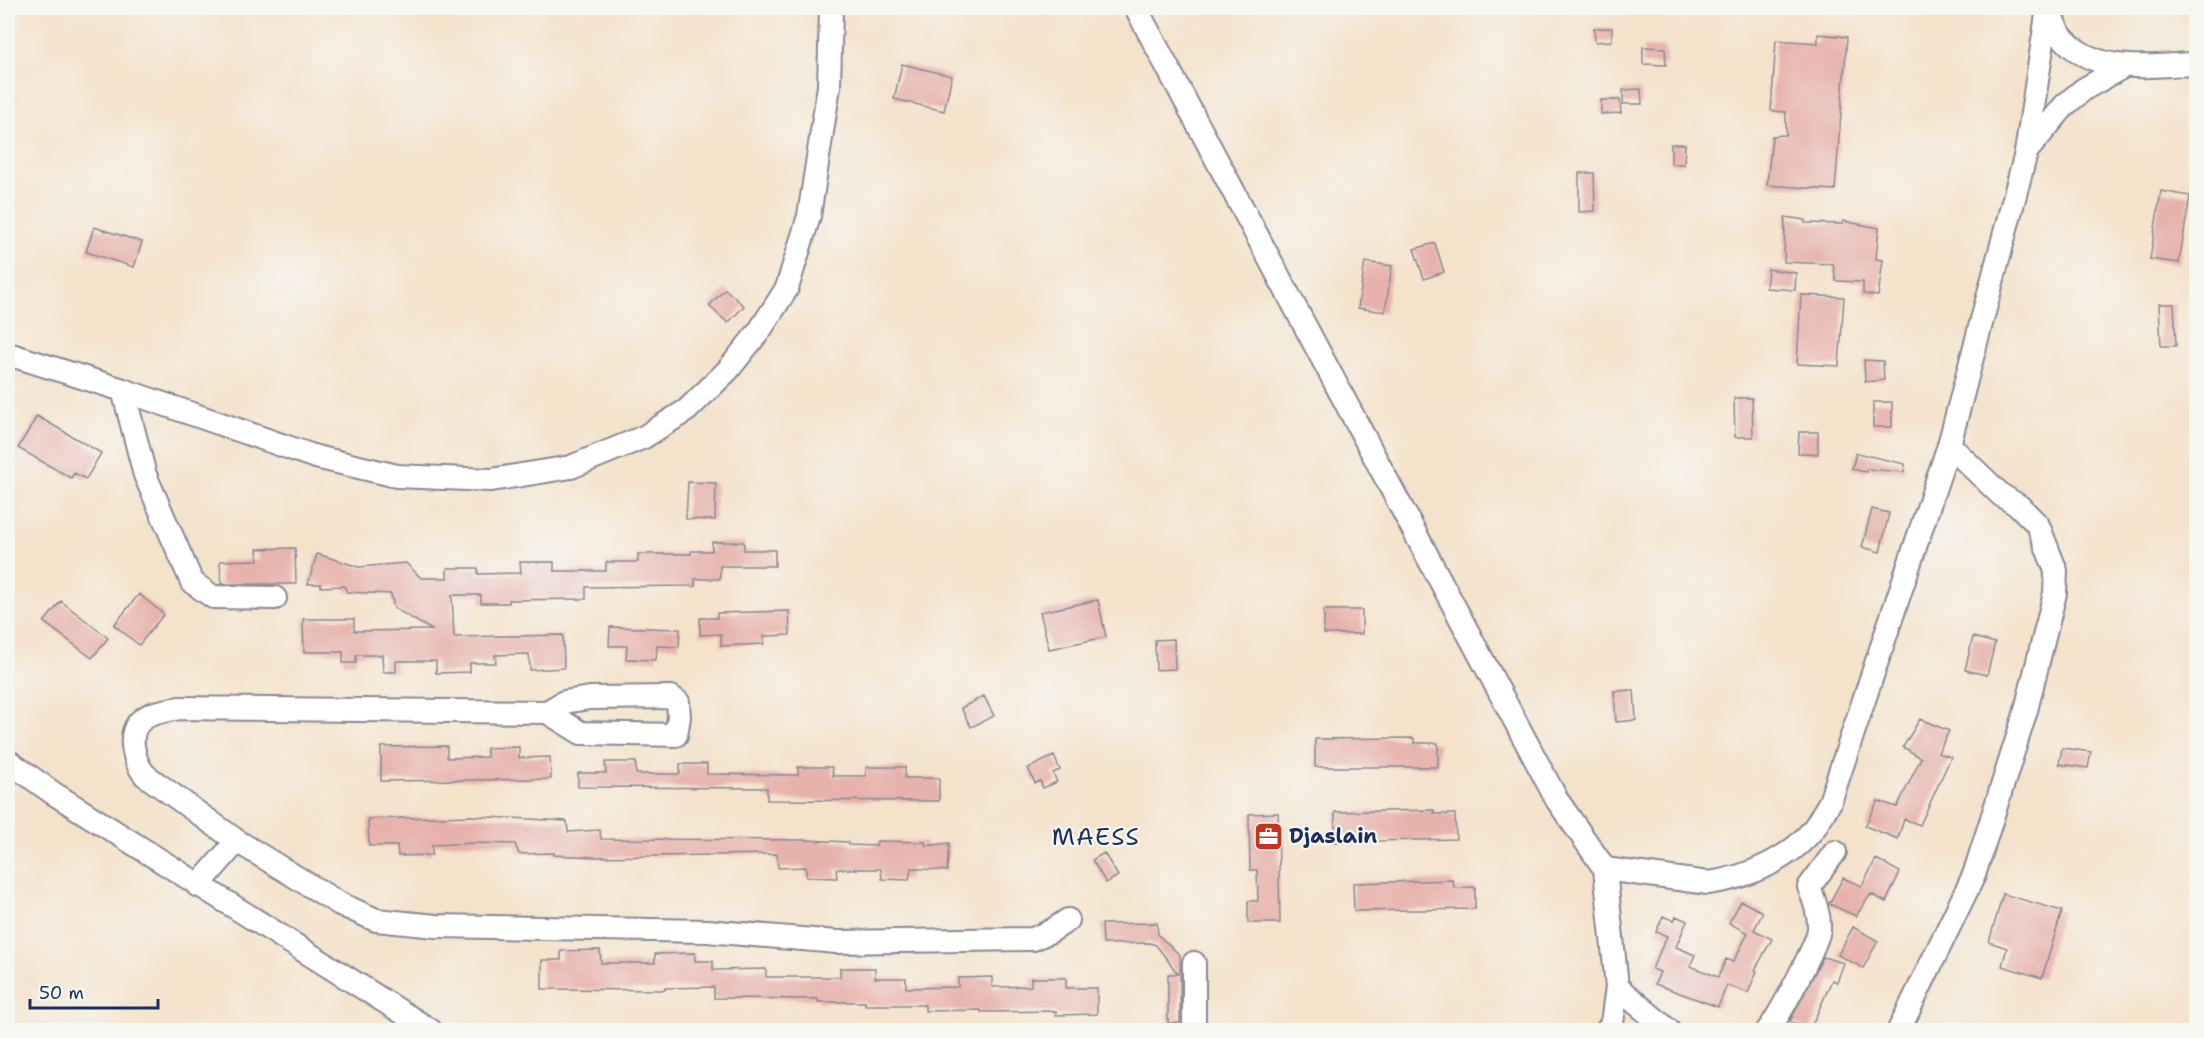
<svg xmlns="http://www.w3.org/2000/svg" width="2204" height="1038" viewBox="0 0 2204 1038" font-family="'Shantell Sans',sans-serif">
	<rect width="100%" height="100%" fill="#f6f6f2"/>
	<filter id="ink" filterUnits="userSpaceOnUse"><feTurbulence type="fractalNoise" baseFrequency=".0167" numOctaves="2"/><feDisplacementMap in="SourceGraphic" scale="12" xChannelSelector="R" yChannelSelector="G"/><feConvolveMatrix kernelMatrix="1 2 1 2 8 2 1 2 1" color-interpolation-filters="sRGB"/></filter>
	<filter id="wash" filterUnits="userSpaceOnUse"><feTurbulence type="fractalNoise" baseFrequency=".008" numOctaves="4" result="noise"/><feDisplacementMap in="SourceGraphic" scale="24" xChannelSelector="R" yChannelSelector="G"/><feGaussianBlur stdDeviation="1.35" result="paint"/><feColorMatrix in="noise" values="0 0 0 0 0 0 0 0 0 0 0 0 0 0 0 0 0 1.4 0 .05"/><feComposite in="paint" operator="in"/></filter>
	<g filter="url(#wash)">
		<rect width="100%" height="100%" fill="#f4e2ca"/>
		<g id="blocks">
			<!-- building -->
			<path fill="#e7b2ac" d="M1594 28H1612V41L1595 42Z
				M1818 34 1847 37 1835 190 1767 185 1772 136 1786 135V112L1771 111 1776 40 1818 43Z
				M1643 47 1665 48 1666 65 1643 64Z
				M902 64 952 76 944 111 894 99Z
				M1641 89 1642 104H1623V90Z
				M1601 100H1620L1621 113 1601 114Z
				M1671 144H1685L1684 164H1671Z
				M1579 173H1594L1595 211 1579 212Z
				M2161 191 2190 196 2179 263 2150 259Z
				M1785 217 1805 220V223L1843 224V221L1879 228 1876 259 1883 260 1878 296 1863 294V282L1836 281 1833 264 1784 262Z
				M94 227 142 242 134 267 86 252Z
				M1435 243 1444 272 1424 279 1414 249Z
				M1365 262 1392 266 1385 312 1358 308Z
				M1768 269 1796 273 1795 290 1766 288Z
				M725 289 744 306 728 323 709 306Z
				M1801 295 1844 297 1839 366 1797 364Z
				M2159 304H2174L2176 346H2161Z
				M1864 360 1883 361 1884 380 1865 382Z
				M1734 398H1752L1753 437H1735Z
				M1873 402H1892V427H1873Z
				M37 416 101 453 86 479 74 473 71 478 18 448Z
				M1799 432H1818V454L1798 453Z
				M1856 453 1905 464 1904 472 1867 469 1866 472 1852 469Z
				M688 482 716 483 715 520 686 519Z
				M1872 509 1889 513 1880 552 1862 547Z
				M712 542H744V550H775V566H720V579H695V586L586 587V599L509 600V603H481V595H452L454 637 563 635 564 668 530 670 529 654 495 655 496 663H470V672L436 673V661H396V672H383L382 655H356V663H343V652H304L303 619H354V631L432 630 394 608 391 594 347 592 344 586 321 587V584H308L317 554 359 567 406 563 421 578H447V568H478V574L521 573 520 562H554V571H606V562H638V554H691V551H712Z
				M295 548 296 584H221L220 561 258 560 257 549Z
				M139 594 164 614 139 645 114 625Z
				M1098 600 1106 637 1049 649 1040 612Z
				M61 601 108 638 92 658 44 622Z
				M1324 610H1362V634H1324Z
				M789 611 790 635 764 636V644L721 646V634L700 635V618H717V613Z
				M610 627 680 629 679 647 657 646 656 660 626 659 627 646H609Z
				M1973 637 1995 643 1987 675 1965 670Z
				M1174 639 1175 669 1156 670 1155 640Z
				M1634 690 1636 720 1616 722 1614 691Z
				M984 696 994 716 971 727 961 708Z
				M1920 719 1949 731 1938 753 1951 757 1920 825 1904 819 1898 839 1865 826 1878 801 1897 807 1921 758 1903 747Z
				M1414 738V743H1438V767H1315V739Z
				M447 746V758L487 757V748L519 747V758L550 757 551 779 381 781V747Z
				M2062 748 2091 752 2088 768 2059 764Z
				M1054 756 1060 770 1053 773 1057 782 1043 788 1040 781 1035 783 1028 768Z
				M605 762H636V774H680V764H707V774L798 775V767H832L833 776H866V767H905V778H939V801L767 800V788L578 787V773H606Z
				M1434 810V814H1455L1456 839 1335 842V812Z
				M1278 813 1280 923H1248V901H1258L1257 870H1250L1249 814Z
				M471 816 567 821 568 832 600 830 601 839 805 840 848 842 849 845 876 846 877 841 925 842 926 846 949 843 947 871 911 868 909 880 882 879 881 869H836L837 878 806 877V867L778 868 777 854 596 857 554 855V853L519 854 515 844 475 843 432 845V855L398 856 397 846H369L368 819Z
				M1104 853 1118 876 1106 883 1092 860Z
				M1876 859 1900 872 1886 902 1871 894 1856 916 1829 904 1843 878 1862 886Z
				M1453 880 1454 888 1475 887V909L1354 911 1353 883Z
				M2003 894 2062 911 2042 978 2002 966 2007 948 1989 942Z
				M1741 901 1763 912 1754 930 1772 939 1755 970 1757 971 1748 993 1727 985 1718 1007 1655 984 1660 972 1652 969 1667 936 1656 932 1663 916 1674 921 1676 916 1687 921 1676 947 1695 955 1690 966 1718 977 1726 959 1733 962 1748 933 1729 923Z
				M1157 923 1158 935 1180 955V1023H1168V974H1178L1156 945 1149 943 1103 944 1102 924Z
				M1853 927 1878 941 1863 968 1838 955Z
				M600 950 601 963H655V954L695 953V961H713V970L766 969V977H840V968H875V978H906V988L958 987V978L992 977V987L1031 986V978H1066V988H1097V1014L1056 1015V1011L981 1012V1010L925 1011V1005H865V1002H818V999L714 998V987L665 988V990L542 989V960H561V951Z
				M1823 957 1844 963 1837 982 1832 980 1810 1030 1790 1021Z"/>
		</g>
	</g>
	<g filter="url(#ink)">
		<use href="#blocks" fill-opacity="0" stroke="#888894" stroke-width="1.5"/>
		<g fill="none" stroke-linecap="round" stroke-linejoin="round">
			<defs>
				<path id="minor" d="M1136 8 1557 800 1605 869 1617 987 1612 1023 1607 1030
					M2048 8C2052 16 2055 27 2060 34 2090 75 2147 66 2191 64L2196 67
					M2026 152 2065 105 2084 89 2123 67
					M8 354 123 390 316 457 397 476 491 480 571 467 644 437 687 410 728 370 760 330 787 288 809 216 829 86 831 8
					M123 390 145 475 192 582 213 597 275 598
					M8 761 53 793 430 1030
					M237 841 145 775C134 762 125 731 143 719 153 711 167 711 179 708L547 712 581 733 676 735 679 717 678 702 671 697 590 698 564 702 547 712
					M1605 869 1708 883C1747 878 1791 859 1815 827 1820 819 1825 810 1830 802L1949 445 2026 153 2048 8
					M198 886 237 841 340 904 376 920 436 926 707 931 837 942 1033 939 1051 931 1068 920
					M1194 963V1030
					M1617 987 1668 1030
					M1768 1030C1779 1017 1818 943 1819 929 1820 915 1814 899 1809 887L1835 852
					M1899 1030 1974 875 2025 714 2055 593 2056 571 2038 525 2019 506 2001 495 1949 445"/>
			</defs>
			<!-- minor casing -->
			<use href="#minor" stroke="#888894" stroke-width="26"/>
			<!-- minor -->
			<use href="#minor" stroke="#fff" stroke-width="22"/>
		</g>
	</g>
	<!-- icons -->
	<defs>
		<symbol id="office-square" viewBox="-11 -11 22 22"><rect x="-9" y="-9" width="18" height="18" rx="4" fill="#c8321e" stroke="#f6f6f2"/><path d="M-6-3h4V-5.5h4V-3h4V5H-6ZM-1-4.5V-3h2v-1.5ZM-6 0V1H6V0Z" fill="#fff"/></symbol>
	</defs>
	<g fill-rule="evenodd">
		<use href="#office-square" x="1252" y="820" width="33" height="33"/>
	</g>
	<g text-anchor="middle" dominant-baseline="central" stroke-width="4.5" stroke-linejoin="round" paint-order="stroke">
		<!-- poi labels -->
		<g font-size="21" font-weight="bold" fill="#1b2f5e" stroke="#f6f6f2" text-anchor="start">
			<text x="1289" y="836">Djaslain</text>
		</g>
		<!-- quarter labels -->
		<g font-size="24" letter-spacing="1.5" fill="#1b2f5e" stroke="#f6f6f2">
			<text x="1096" y="837">MAESS</text>
		</g>
	</g>
	<!-- margin -->
	<rect width="2204" height="1038" fill="none" stroke="#f6f6f2" stroke-width="30"/>
	<!-- scale -->
	<path d="M30 999v9h128v-9" fill="none" stroke="#1b2f5e" stroke-width="3"/>
	<text x="39" y="999" font-size="18" fill="#1b2f5e" stroke="#f6f6f2" stroke-width="4.5" paint-order="stroke">50 m</text>
</svg>
